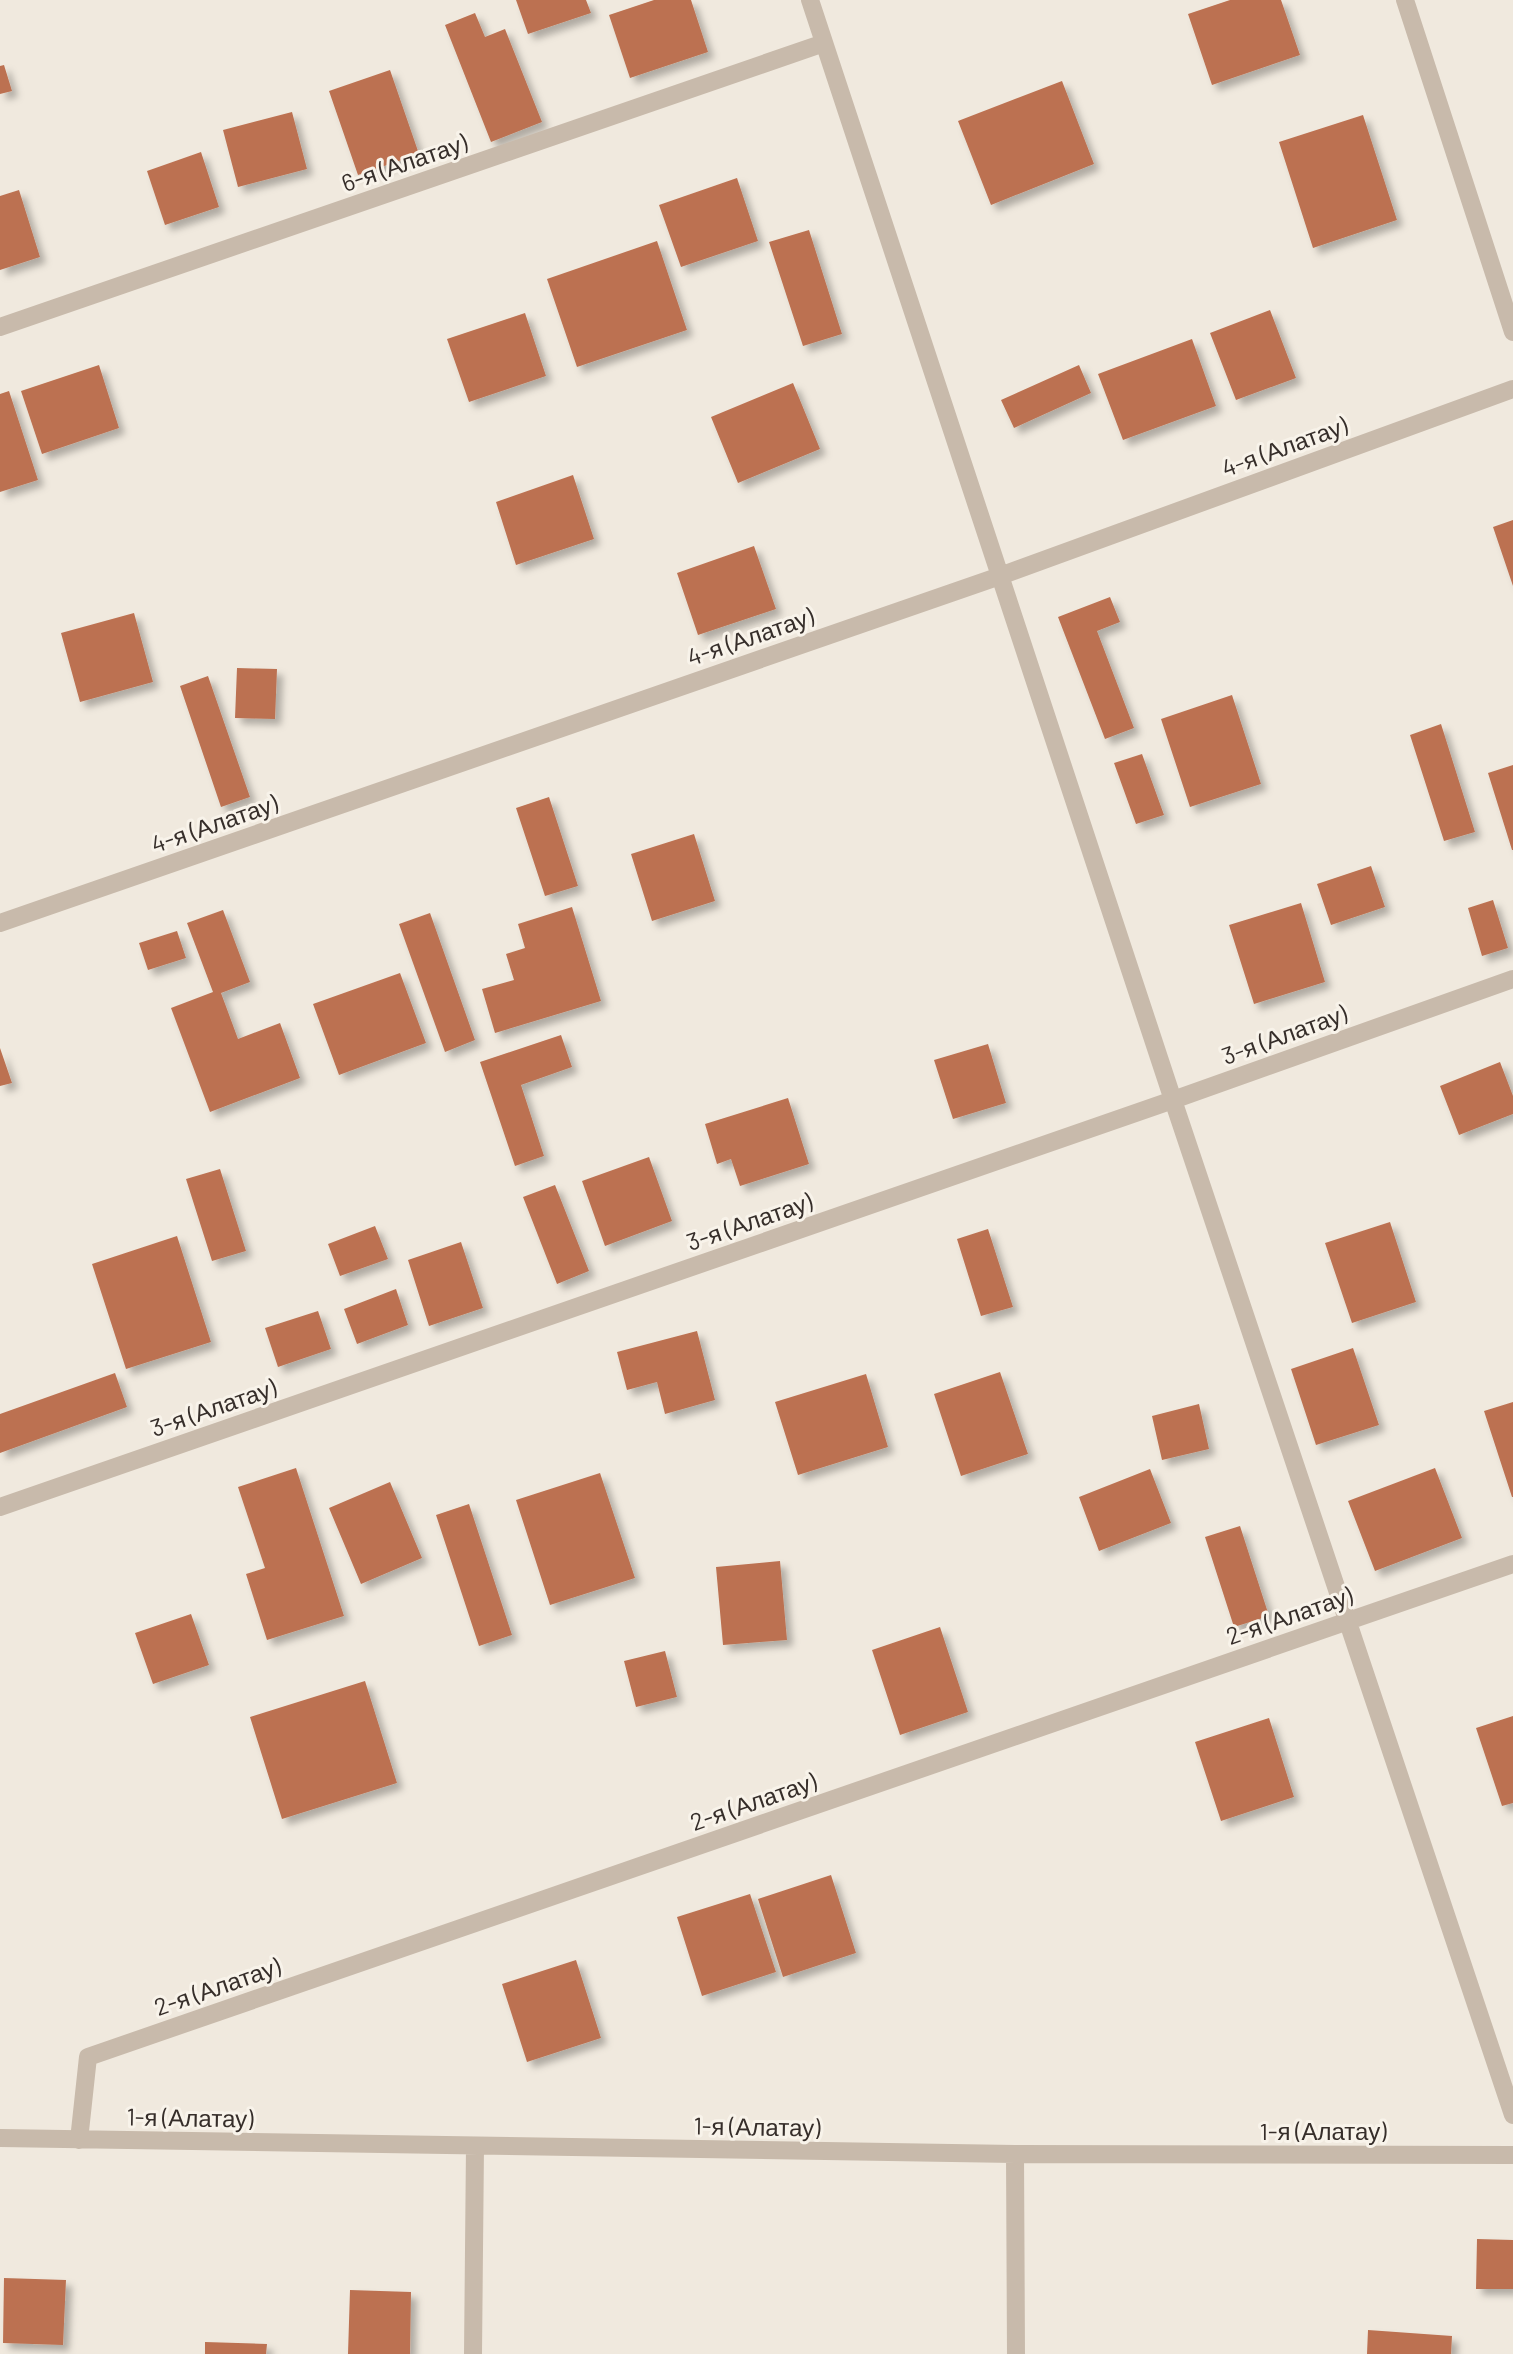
<svg xmlns="http://www.w3.org/2000/svg" width="1513" height="2354" viewBox="0 0 1513 2354" font-family="Barlow,sans-serif">
	<defs>
		<filter id="shadow"><feDropShadow dx="6" dy="6" stdDeviation="3.5" flood-color="#0004"/></filter>
	</defs>
	<rect width="100%" height="100%" fill="#f0e9de"/>
	<!-- building -->
	<path fill="#bc7151" filter="url(#shadow)" d="M516 0H586L591 13 528 34Z
		M654 0H691L708 52 630 78 609 15Z
		M1230 0H1281L1300 55 1212 85 1188 14Z
		M475 13 485 37 505 29 542 122 491 142 445 25Z
		M4 65 12 91 0 94V66Z
		M390 70 419 154 358 175 329 91Z
		M1062 81 1094 164 991 205 958 121Z
		M292 112 307 169 238 187 223 130Z
		M1363 115 1397 220 1313 248 1279 142Z
		M201 152 219 207 165 225 147 171Z
		M737 178 758 241 681 267 659 205Z
		M19 190 40 257 0 270V196Z
		M809 230 842 334 803 346 769 242Z
		M657 241 687 330 577 367 547 279Z
		M1270 310 1296 378 1236 400 1210 333Z
		M525 313 546 376 469 402 447 339Z
		M1192 339 1216 406 1123 440 1098 374Z
		M99 365 119 428 42 454 21 391Z
		M1079 365 1091 393 1014 428 1001 400Z
		M793 383 820 449 738 483 711 417Z
		M9 391 38 480 0 492V394Z
		M573 475 594 539 516 565 496 502Z
		M1513 520V586L1493 527Z
		M754 546 776 609 698 635 677 573Z
		M1110 597 1120 622 1097 631 1134 728 1105 739 1058 617Z
		M134 613 153 682 80 702 61 633Z
		M237 668 277 669 275 719 235 718Z
		M208 676 250 797 221 807 180 686Z
		M1232 695 1261 784 1190 807 1161 719Z
		M1441 724 1475 832 1444 841 1410 735Z
		M1142 754 1164 815 1136 824 1114 763Z
		M1513 765V850H1512L1488 773Z
		M549 797 578 886 545 896 516 808Z
		M694 834 715 901 652 921 631 854Z
		M1371 866 1385 907 1331 925 1317 884Z
		M1493 900 1508 948 1482 956 1468 908Z
		M1301 903 1325 982 1254 1004 1229 925Z
		M572 907 601 1001 495 1033 482 989 514 980 506 954 525 948 518 924Z
		M223 910 250 982 221 993 238 1039 280 1023 300 1078 210 1112 171 1008 213 992 187 923Z
		M430 913 475 1040 445 1052 399 924Z
		M177 931 186 958 148 970 139 943Z
		M400 973 426 1043 339 1075 313 1004Z
		M561 1035 572 1067 521 1085 544 1156 515 1166 480 1062Z
		M988 1044 1006 1103 953 1119 934 1060Z
		M0 1048 12 1083 0 1086Z
		M1500 1062 1513 1096V1114L1459 1135 1440 1086Z
		M788 1098 809 1164 740 1186 731 1159 717 1164 705 1124Z
		M649 1157 672 1221 605 1246 582 1181Z
		M220 1169 246 1251 212 1261 186 1179Z
		M555 1185 589 1271 557 1284 523 1197Z
		M1390 1222 1416 1302 1352 1323 1325 1243Z
		M375 1226 388 1259 340 1276 328 1244Z
		M988 1229 1013 1307 981 1316 957 1239Z
		M177 1236 211 1342 126 1369 92 1264Z
		M461 1242 483 1308 429 1326 408 1260Z
		M396 1289 408 1325 357 1344 344 1309Z
		M318 1311 331 1349 278 1367 265 1328Z
		M697 1331 715 1400 665 1414 657 1382 627 1390 617 1352Z
		M1353 1348 1379 1425 1316 1445 1291 1369Z
		M1000 1372 1028 1454 961 1476 934 1394Z
		M115 1373 127 1407 0 1453V1414Z
		M866 1374 888 1447 798 1475 775 1402Z
		M1513 1402V1497H1512L1484 1411Z
		M1199 1404 1209 1449 1162 1460 1152 1416Z
		M296 1468 344 1616 267 1640 246 1574 265 1568 238 1487Z
		M1435 1468 1462 1538 1375 1571 1348 1501Z
		M1150 1469 1171 1523 1099 1551 1079 1497Z
		M600 1473 635 1578 550 1605 516 1500Z
		M390 1482 422 1558 361 1584 329 1508Z
		M469 1504 512 1635 479 1646 436 1515Z
		M1240 1526 1269 1616 1234 1627 1205 1537Z
		M780 1561 787 1640 723 1645 716 1567Z
		M191 1614 209 1665 153 1684 135 1633Z
		M940 1627 968 1712 900 1735 872 1650Z
		M665 1651 677 1697 636 1707 624 1661Z
		M365 1681 397 1783 282 1819 250 1717Z
		M1513 1716V1803L1502 1806 1476 1728Z
		M1269 1718 1294 1797 1221 1821 1195 1742Z
		M831 1875 856 1953 783 1977 758 1899Z
		M750 1894 776 1972 702 1996 677 1917Z
		M576 1960 601 2038 527 2062 502 1984Z
		M1477 2239 1513 2240V2289H1476Z
		M4 2278 66 2280 63 2345 3 2343Z
		M350 2290 411 2292 410 2354H348Z
		M1368 2330 1452 2336 1451 2354H1367Z
		M205 2342 267 2344 266 2354H205Z"/>
	<g fill="none" stroke-linecap="round" stroke-linejoin="round">
		<!-- street -->
		<path stroke="#c8baab" stroke-width="18" d="M810 0 1173 1100 1513 2115
			M1405 0 1513 332
			M0 327 824 43
			M0 923 1000 576 1513 389
			M0 1507 1173 1100 1513 979
			M0 2138 1015 2154 1513 2155
			M79 2140 88 2057 1513 1564
			M1015 2154 1016 2354
			M473 2354 475 2146"/>
	</g>
	<g text-anchor="middle" dominant-baseline="central" stroke-width="6" stroke-linejoin="round" paint-order="stroke">
		<!-- street labels -->
		<g font-size="24" fill="#362e2a" stroke="#f8f3ea">
			<text transform="translate(404 162) rotate(-19)">6-я (Алатау)</text>
			<text transform="translate(1284 446) rotate(-20)">4-я (Алатау)</text>
			<text transform="translate(750 636) rotate(-19)">4-я (Алатау)</text>
			<text transform="translate(214 823) rotate(-19)">4-я (Алатау)</text>
			<text transform="translate(1284 1034) rotate(-20)">3-я (Алатау)</text>
			<text transform="translate(749 1221) rotate(-19)">3-я (Алатау)</text>
			<text transform="translate(213 1407) rotate(-19)">3-я (Алатау)</text>
			<text transform="translate(1289 1615) rotate(-19)">2-я (Алатау)</text>
			<text transform="translate(753 1801) rotate(-19)">2-я (Алатау)</text>
			<text transform="translate(217 1986) rotate(-19)">2-я (Алатау)</text>
			<text transform="translate(190 2117) rotate(1)">1-я (Алатау)</text>
			<text transform="translate(757 2126) rotate(1)">1-я (Алатау)</text>
			<text x="1323" y="2130">1-я (Алатау)</text>
		</g>
	</g>
</svg>
